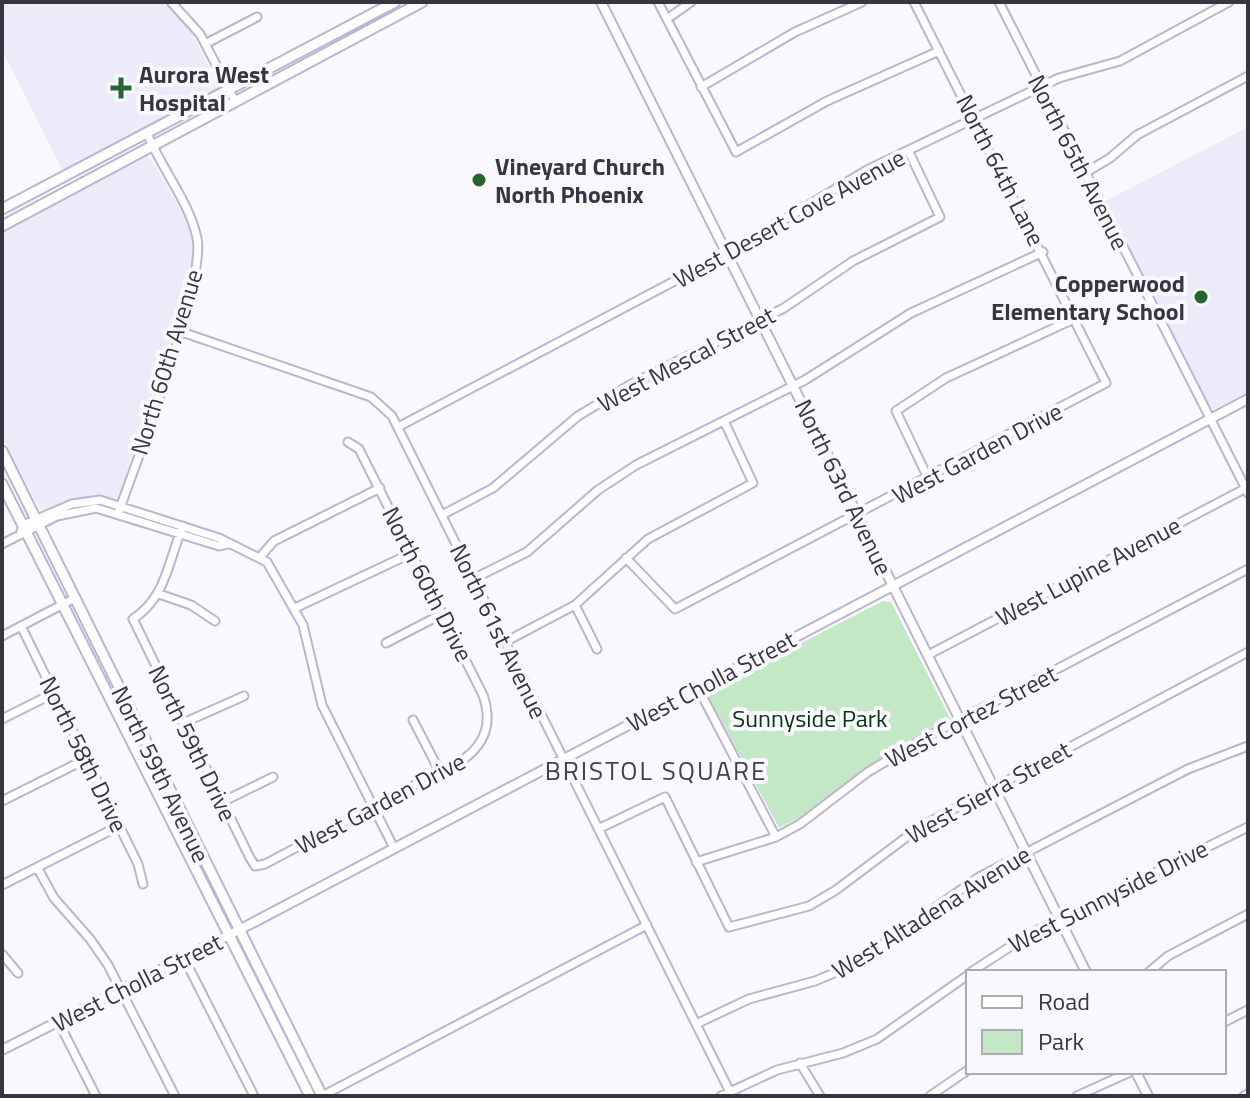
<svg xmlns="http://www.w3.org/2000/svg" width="1250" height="1098" viewBox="0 0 1250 1098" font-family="'Titillium Web',sans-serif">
	<rect width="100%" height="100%" fill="#f9f8fe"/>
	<!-- built -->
	<path fill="#edeaf9" d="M2 2H162L189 27 220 89 64 174 2 49Z
		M1248 127V392L1214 409 1209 406 1106 201Z
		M145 156 152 160 191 229 195 250 189 288 119 496 112 500 74 499 40 510 2 437V233Z"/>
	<!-- green -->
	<path fill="#c3e8c5" d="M883 601 891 602 950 718 874 762 801 817 779 828 708 696 709 690Z"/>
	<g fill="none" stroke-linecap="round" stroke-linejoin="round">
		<defs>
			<path id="minor" d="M171 2 200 34 235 101
				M658 2 736 152 827 101 939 51
				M999 2 1248 493
				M667 19 691 2
				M205 44 257 17
				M701 87 795 32 862 2
				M1085 173 1110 158 1137 135 1248 76
				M179 331 371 397 392 416 732 1096
				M398 427 737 248 867 170 1059 78 1120 61 1229 2
				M928 478 896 411 946 378 1076 318
				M118 514C136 462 206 282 197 238 189 201 161 168 147 133
				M442 515 493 488 578 416 628 386 784 308 853 261 940 217 909 152
				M183 526C168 560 167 597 133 619L250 858 255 866 265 864 464 759C487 742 492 721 483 695L359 449 348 442
				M20 535 23 525 72 504 100 500 219 538 267 562 303 625 322 705 394 848
				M2 544 57 516 96 508 219 546 228 544
				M260 557 274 541 380 488
				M626 558 675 609 1106 383 914 2
				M473 579 527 552 598 490 636 465 805 380 911 313 1043 252
				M159 594 191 605 215 621
				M575 605 597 649
				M295 608 412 553
				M21 626 138 864 143 884
				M2 636 73 599
				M505 642 575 605 648 539 753 483 724 421
				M386 643 442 614
				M928 655 1248 487
				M698 688 776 837
				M2 719 54 693
				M413 720 440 772
				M183 723 244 696
				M2 801 86 759
				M222 802 273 777
				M598 829 665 797 729 927 809 906 836 890 920 827 1248 652
				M696 862 776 837 800 824 868 772 925 738 1248 569
				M37 867 54 898 90 939 108 965 175 1096
				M2 885 119 826
				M2 954 18 973
				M184 958 254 1096
				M971 972 1028 935 1248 827
				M1149 972 1168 956 1248 914
				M58 1021 96 1096
				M1224 1022 1248 1010
				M696 1024 749 999 815 981 853 965 979 877 1188 769 1248 746
				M800 1063 820 1096
				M322 1096 647 925
				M721 1096 777 1070 843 1053 877 1039 968 975
				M930 1096 968 1070
				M1077 1096 1130 1072
				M1244 1096 1248 1094"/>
			<path id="tertiary" d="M601 2 1086 972
				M2 1050 239 930 1248 399
				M1136 1072 1148 1096"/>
			<path id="secondary" d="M2 209 395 2
				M2 226 422 2
				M2 451 322 1096
				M2 484 310 1096"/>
		</defs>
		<!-- minor casing -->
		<use href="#minor" stroke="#bcb4d2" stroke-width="11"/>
		<!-- tertiary casing -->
		<use href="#tertiary" stroke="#bcb4d2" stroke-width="12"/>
		<!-- secondary casing -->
		<use href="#secondary" stroke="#bcb4d2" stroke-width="13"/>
		<!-- minor -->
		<use href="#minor" stroke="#fff" stroke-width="7"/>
		<!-- tertiary -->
		<use href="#tertiary" stroke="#fff" stroke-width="8"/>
		<!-- secondary -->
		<use href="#secondary" stroke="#fff" stroke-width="9"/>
	</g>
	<!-- markers -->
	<g fill="#256630" stroke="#f9f8fe" stroke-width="3">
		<path d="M117 76h8v8h8v8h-8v8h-8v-8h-8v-8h8z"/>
		<circle cx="479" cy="180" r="8"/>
		<circle cx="1201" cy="297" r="8"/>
	</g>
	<g text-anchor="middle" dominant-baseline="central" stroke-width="8" stroke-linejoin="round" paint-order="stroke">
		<!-- poi labels -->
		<g font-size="24" font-weight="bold" fill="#383541" stroke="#f9f8fe" text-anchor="start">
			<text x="139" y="74">Aurora West<tspan x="139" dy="28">Hospital</tspan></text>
			<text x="495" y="166">Vineyard Church<tspan x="495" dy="28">North Phoenix</tspan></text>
			<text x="1185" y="283" text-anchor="end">Copperwood<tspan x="1185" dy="28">Elementary School</tspan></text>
		</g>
		<!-- street labels -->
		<g font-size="24" fill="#383541" stroke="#f9f8fe">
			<text transform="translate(1079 162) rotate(63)">North 65th Avenue</text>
			<text transform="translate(1001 170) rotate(63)">North 64th Lane</text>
			<text transform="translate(789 218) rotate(-29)">West Desert Cove Avenue</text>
			<text transform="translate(686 359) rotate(-28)">West Mescal Street</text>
			<text transform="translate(166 362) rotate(-73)">North 60th Avenue</text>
			<text transform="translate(977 453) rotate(-28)">West Garden Drive</text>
			<text transform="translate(844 487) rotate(64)">North 63rd Avenue</text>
			<text transform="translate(1088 571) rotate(-28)">West Lupine Avenue</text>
			<text transform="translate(428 584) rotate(63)">North 60th Drive</text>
			<text transform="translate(499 631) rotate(64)">North 61st Avenue</text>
			<text transform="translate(711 681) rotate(-28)">West Cholla Street</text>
			<text transform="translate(971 716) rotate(-28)">West Cortez Street</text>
			<text transform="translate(193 743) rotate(64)">North 59th Drive</text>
			<text transform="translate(84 754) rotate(64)">North 58th Drive</text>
			<text transform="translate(161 774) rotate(64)">North 59th Avenue</text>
			<text transform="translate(988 792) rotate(-29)">West Sierra Street</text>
			<text transform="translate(380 803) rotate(-28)">West Garden Drive</text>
			<text transform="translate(1108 896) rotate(-27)">West Sunnyside Drive</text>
			<text transform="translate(931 912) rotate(-32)">West Altadena Avenue</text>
			<text transform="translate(137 982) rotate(-27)">West Cholla Street</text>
		</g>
		<!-- park labels -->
		<g font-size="24" fill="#083311" stroke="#f9f8fe">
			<text x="810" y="718">Sunnyside Park</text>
		</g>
		<!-- neighbourhood labels -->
		<g font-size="26" letter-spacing="2" fill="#443d56" stroke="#f9f8fe">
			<text x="656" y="770">BRISTOL SQUARE</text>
		</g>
	</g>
	<!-- border -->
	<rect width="1250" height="1098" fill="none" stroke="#383541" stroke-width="8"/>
	<!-- legend -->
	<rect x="966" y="970" width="260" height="104" fill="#f9f8fe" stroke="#acaab2" stroke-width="2"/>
	<rect x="982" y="996" width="40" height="12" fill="#ffffff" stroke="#acaab2" stroke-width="2"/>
	<text x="1038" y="1010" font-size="24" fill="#383541">Road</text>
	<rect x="982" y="1030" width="40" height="24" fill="#c3e8c5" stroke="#acaab2" stroke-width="2"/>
	<text x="1038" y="1050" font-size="24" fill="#383541">Park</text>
</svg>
